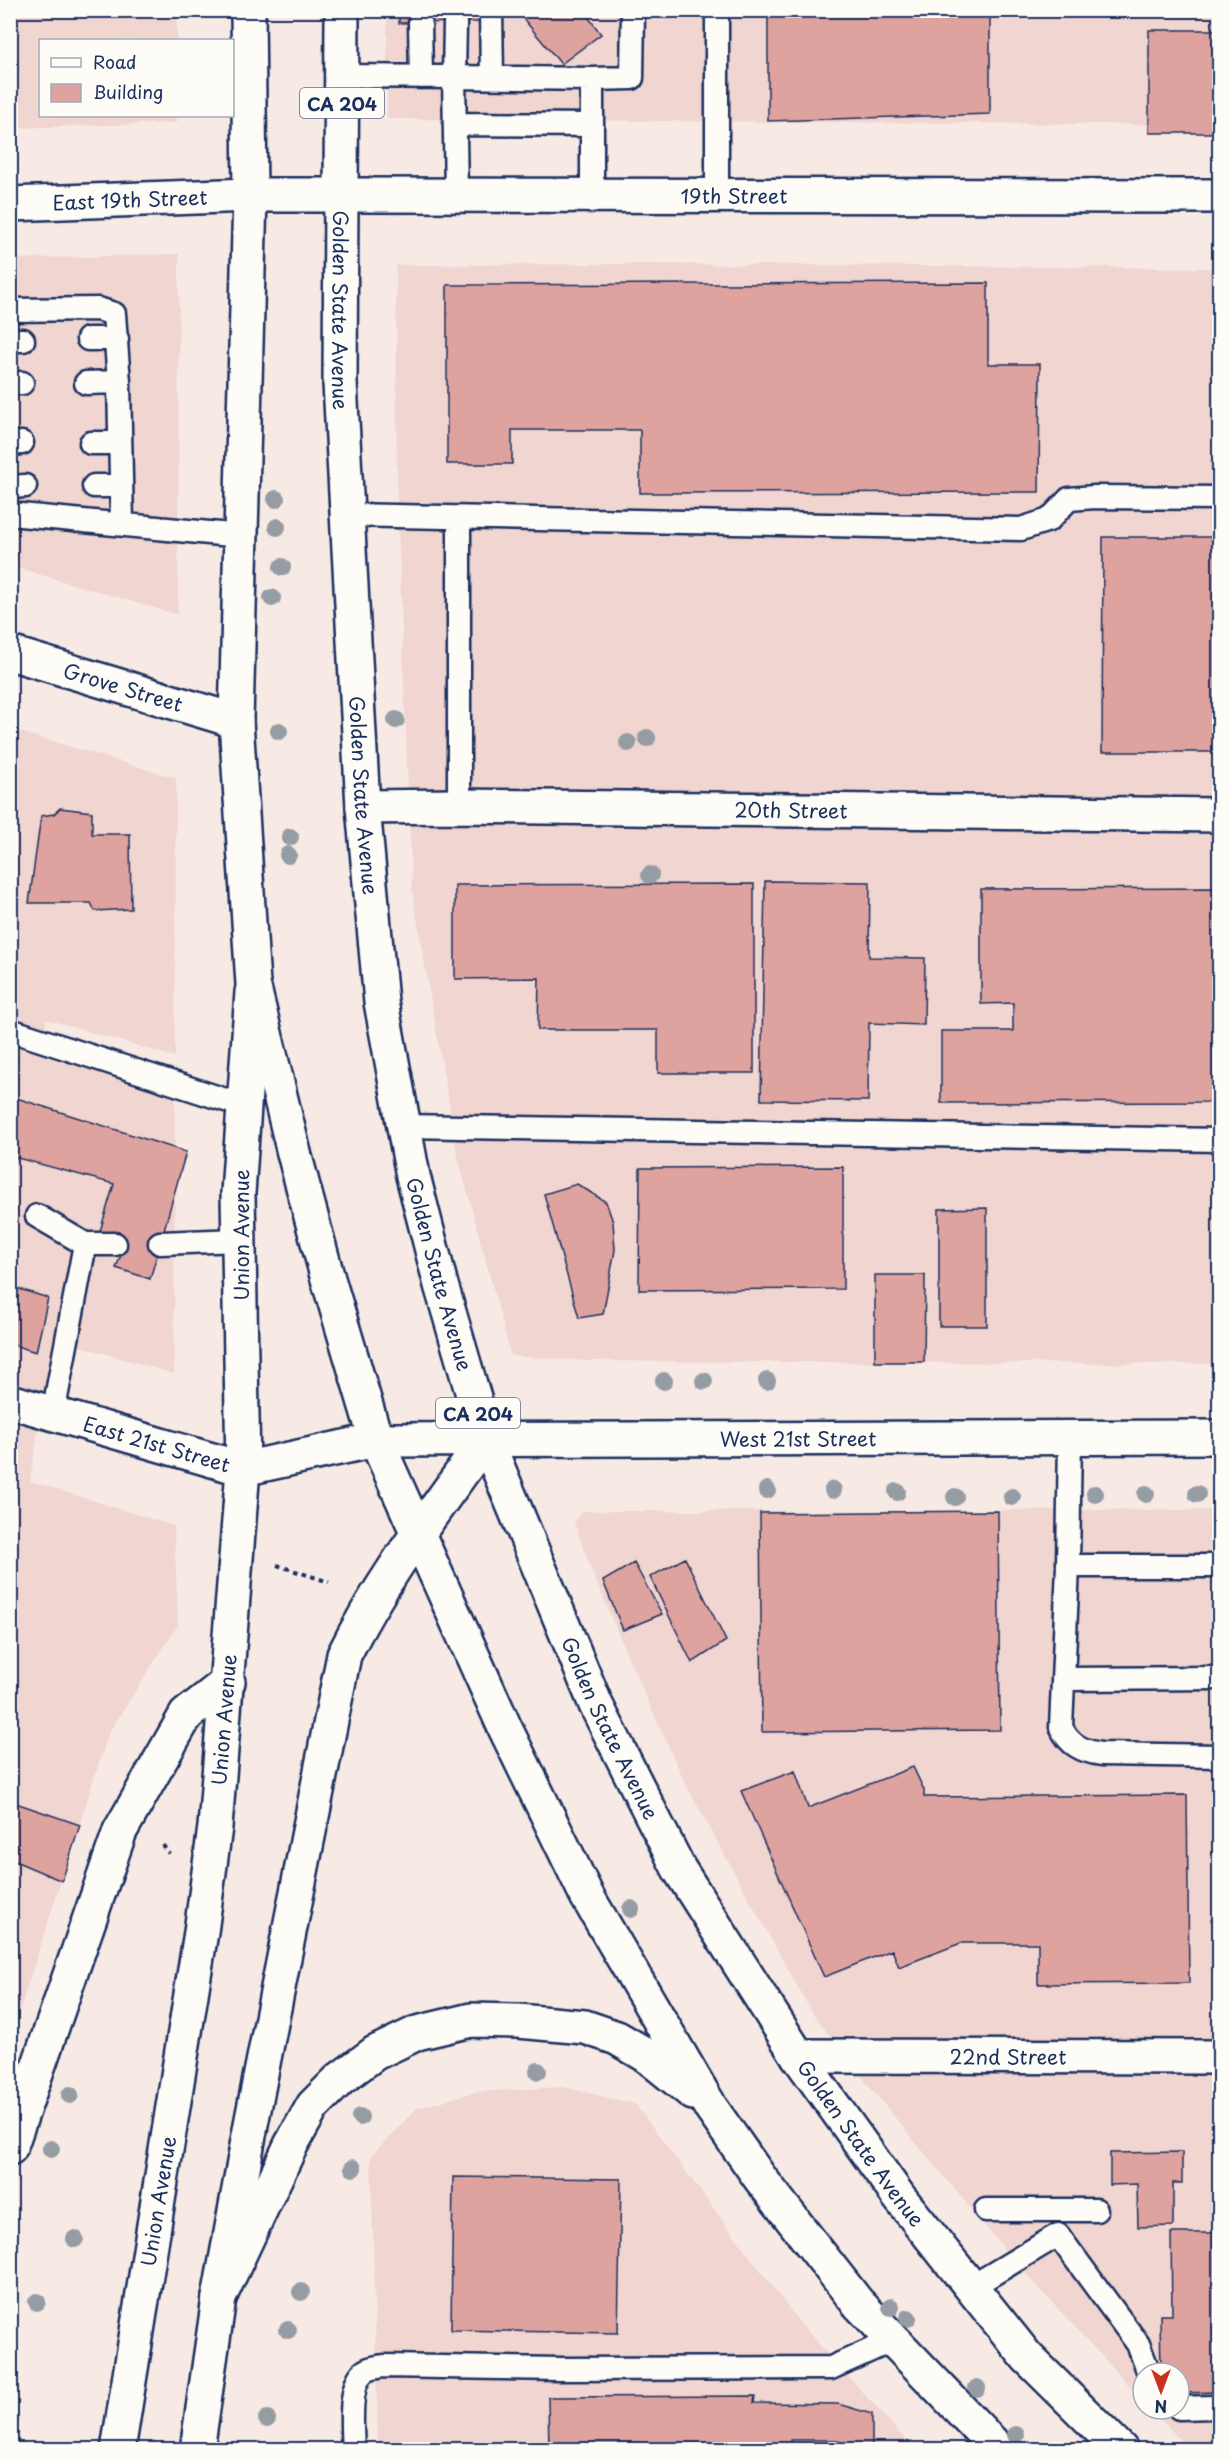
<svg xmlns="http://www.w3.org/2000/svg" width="1230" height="2460" viewBox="0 0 1230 2460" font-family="'Playpen Sans',sans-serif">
	<rect width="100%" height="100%" fill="#f7eae5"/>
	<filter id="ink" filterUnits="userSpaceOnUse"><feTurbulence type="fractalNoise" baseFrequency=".0167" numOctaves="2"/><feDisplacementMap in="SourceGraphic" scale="12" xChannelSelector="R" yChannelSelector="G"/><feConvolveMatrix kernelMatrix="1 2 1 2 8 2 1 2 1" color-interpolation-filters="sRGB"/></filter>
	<g filter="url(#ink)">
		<!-- built -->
		<path fill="#f0d5d0" d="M10 11H177V40H40V116H177L176 123 11 128Z
			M387 11H1219V125L387 119Z
			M179 254 178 615 11 566 10 259Z
			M643 264 1219 268V1364L586 1361 511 1356 458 1157 412 890 397 501 396 265Z
			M11 729 176 778 175 1057 46 1019 47 1057 175 1094 174 1374 53 1338 30 1481 174 1526 178 1625 109 1732 11 2037Z
			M1219 1510V2449H1189L1151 2409H1179V2373H1143V2401L1020 2268 853 2067 810 2009 686 1785 631 1664 591 1569 574 1522 582 1511Z
			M563 2087 635 2104 800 2323 914 2449H378L371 2156 417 2108 475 2092Z"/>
		<!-- building -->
		<path fill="#dea39f" stroke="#1b2f5e" stroke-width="1.5" d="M399 10H483V22L399 23Z
			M516 10H583L601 34 561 64Z
			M768 10H990V114L768 121Z
			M1149 30H1220V133H1149Z
			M988 283V364H1040L1039 492 640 493V430H512V464H447V285Z
			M1103 537H1220V752H1102Z
			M60 808 92 812V834H130L131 909 95 911 91 903H29L41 816 54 814Z
			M765 881 870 882 869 957 925 958 924 1025 869 1023 868 1101 761 1100Z
			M754 884V1073H658V1030H538L539 978 455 979V885Z
			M1220 888V1102L941 1103V1031H1013V1003L981 1004V889Z
			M10 1096 186 1152 150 1279 116 1268 124 1247 98 1238 114 1184 10 1156Z
			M843 1167V1289L639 1290 640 1168Z
			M577 1184 606 1202 613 1222 615 1250 603 1314 579 1318 544 1194Z
			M987 1208V1326H939V1209Z
			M875 1275H925L924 1362H875Z
			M10 1286 48 1298 36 1352 10 1344Z
			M998 1511 1000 1730 762 1732 760 1513Z
			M685 1558 726 1641 692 1663 650 1577Z
			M634 1563 662 1614 623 1630 603 1581Z
			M913 1767 924 1790V1797L1187 1795 1189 1983 1038 1984V1943H961L899 1967 892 1950 824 1977 741 1791 795 1771 808 1808Z
			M10 1801 80 1825 62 1881 10 1859Z
			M1182 2152V2183H1173V2226L1138 2227 1137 2184 1110 2185V2153Z
			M453 2177 621 2179 618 2333 451 2330Z
			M1171 2233H1220V2392L1179 2393V2373H1161L1160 2315H1172Z
			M755 2396 754 2403 838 2404 872 2414V2449H838V2440H791V2450H549L548 2397Z"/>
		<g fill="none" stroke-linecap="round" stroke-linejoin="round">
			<defs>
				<path id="lane" d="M491 10 492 77
					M420 22 421 77
					M342 76 454 77 455 22
					M592 79 632 78 633 10
					M455 124 592 125
					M456 195 454 77 592 79V195
					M717 195V10
					M10 310 98 309 114 314 119 382 122 524
					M88 339H117
					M10 340H23
					M10 383H22
					M86 383 119 382
					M91 443H120
					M10 444 22 443
					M94 486H120
					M10 487 25 486
					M10 514 241 536
					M347 515 1021 529 1049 520 1069 499 1095 497 1220 498
					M459 806V518
					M10 1030 244 1106
					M404 1126 1220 1140
					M37 1216 85 1244 53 1414
					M160 1243 239 1240
					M85 1244H115
					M1070 1437 1068 1566 1061 1727C1069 1745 1082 1751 1101 1754L1220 1756
					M1068 1566H1220
					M1063 1679 1220 1678
					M986 2210H1096
					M971 2287 1058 2235 1138 2344 1149 2373
					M1179 2408 1214 2407
					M353 2450C352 2431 348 2382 365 2371 369 2368 378 2367 384 2366L560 2369 831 2368 893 2340"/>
				<g id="street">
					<path d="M250 195H341"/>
					<path id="s1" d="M10 653 236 721"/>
					<path id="s2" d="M363 807 459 806 1220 815"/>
					<path id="s3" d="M798 2056 1220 2057"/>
				</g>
				<g id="secondary">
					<path id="s4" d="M341 195 1220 196"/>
					<path id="s5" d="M10 204 250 195"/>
					<path id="s6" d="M10 1401 243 1469 376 1440 1220 1437"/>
				</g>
				<g id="primary">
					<path d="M10 2148 120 1831 186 1715 228 1682"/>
					<path id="s7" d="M118 2450 201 1932 215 1827 243 1469 238 1193 252 992"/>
					<path d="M197 2450 219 2298 252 2119 344 1655C382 1578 436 1509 486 1439"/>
				</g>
				<g id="highway">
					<path d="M248 10 250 195 236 721 253 984 294 1153 326 1272 376 1440 505 1728 587 1896 711 2108 760 2178 857 2302 999 2450"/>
					<path id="s8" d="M342 10 340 383 363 807 381 1002 413 1176 441 1285 486 1439 596 1705 679 1869 798 2056 899 2197 1027 2357 1121 2450"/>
					<path d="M219 2298 291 2145 313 2106 340 2079 375 2053 417 2033 471 2020 518 2021 585 2027 617 2038 646 2055 693 2093"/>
				</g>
			</defs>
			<!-- lane casing -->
			<use href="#lane" stroke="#1b2f5e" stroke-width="27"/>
			<!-- street casing -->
			<use href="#street" stroke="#1b2f5e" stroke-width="38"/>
			<!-- secondary casing -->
			<use href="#secondary" stroke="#1b2f5e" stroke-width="38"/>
			<!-- primary casing -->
			<use href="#primary" stroke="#1b2f5e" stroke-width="38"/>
			<!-- highway casing -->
			<use href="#highway" stroke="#1b2f5e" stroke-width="38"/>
			<!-- path -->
			<path stroke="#1b2f5e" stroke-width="4" stroke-dasharray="4.5 4.5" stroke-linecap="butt" d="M277 1565 329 1582
				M163 1845 169 1854"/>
			<!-- lane -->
			<use href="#lane" stroke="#fdfcf7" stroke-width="22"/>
			<!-- street -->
			<use href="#street" stroke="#fdfcf7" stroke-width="33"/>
			<!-- secondary -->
			<use href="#secondary" stroke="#fdfcf7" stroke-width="33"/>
			<!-- primary -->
			<use href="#primary" stroke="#fdfcf7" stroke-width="33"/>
			<!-- highway -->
			<use href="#highway" stroke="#fdfcf7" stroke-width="33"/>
		</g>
		<!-- trees -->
		<g fill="#969ca4">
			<circle cx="276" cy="499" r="9"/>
			<circle cx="277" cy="527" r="9"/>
			<circle cx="282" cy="567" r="9"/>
			<circle cx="272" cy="598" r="9"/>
			<circle cx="396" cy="720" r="9"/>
			<circle cx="279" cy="731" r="9"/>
			<circle cx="647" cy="738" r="9"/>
			<circle cx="628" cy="743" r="9"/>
			<circle cx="290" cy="837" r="9"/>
			<circle cx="288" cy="855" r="9"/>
			<circle cx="650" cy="875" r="9"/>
			<circle cx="664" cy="1381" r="9"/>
			<circle cx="704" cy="1381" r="9"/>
			<circle cx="767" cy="1381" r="9"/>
			<circle cx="767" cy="1490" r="9"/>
			<circle cx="833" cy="1490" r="9"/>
			<circle cx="897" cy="1492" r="9"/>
			<circle cx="1095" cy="1494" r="9"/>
			<circle cx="1146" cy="1494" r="9"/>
			<circle cx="1197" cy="1494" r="9"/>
			<circle cx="955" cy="1497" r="9"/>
			<circle cx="1012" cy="1497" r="9"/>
			<circle cx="631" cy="1909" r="9"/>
			<circle cx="538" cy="2071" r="9"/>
			<circle cx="70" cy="2095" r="9"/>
			<circle cx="360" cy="2117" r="9"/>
			<circle cx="51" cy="2149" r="9"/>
			<circle cx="353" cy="2168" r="9"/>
			<circle cx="75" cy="2239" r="9"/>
			<circle cx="301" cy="2292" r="9"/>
			<circle cx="37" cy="2302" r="9"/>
			<circle cx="891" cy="2307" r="9"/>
			<circle cx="908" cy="2318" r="9"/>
			<circle cx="288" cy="2330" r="9"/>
			<circle cx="977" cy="2388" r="9"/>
			<circle cx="267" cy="2419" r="9"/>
			<circle cx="1016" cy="2435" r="9"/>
		</g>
	</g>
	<g text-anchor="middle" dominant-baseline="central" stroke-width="6" stroke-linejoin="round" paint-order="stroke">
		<!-- shield labels -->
		<g fill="#fdfcf7" stroke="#5f6c8c" stroke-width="1.5">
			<rect x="300" y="88" width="84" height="30" rx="4.5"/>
			<rect x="436" y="1398" width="84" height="30" rx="4.5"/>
		</g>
		<g font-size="18" font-weight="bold" fill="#1b2f5e">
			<text x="342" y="103">CA 204</text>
			<text x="478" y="1413">CA 204</text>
		</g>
		<!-- street labels -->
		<g font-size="20" fill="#1b2f5e" stroke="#fdfcf7">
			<text stroke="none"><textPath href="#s4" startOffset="393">19th Street</textPath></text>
			<text stroke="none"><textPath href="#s5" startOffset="120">East 19th Street</textPath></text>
			<text stroke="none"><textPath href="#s8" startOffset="300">Golden State Avenue</textPath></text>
			<text stroke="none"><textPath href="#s1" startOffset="118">Grove Street</textPath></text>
			<text stroke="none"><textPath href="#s8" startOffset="786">Golden State Avenue</textPath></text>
			<text stroke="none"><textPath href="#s2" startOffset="428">20th Street</textPath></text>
			<text transform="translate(241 1235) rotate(-90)">Union Avenue</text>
			<text stroke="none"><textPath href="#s8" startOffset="1272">Golden State Avenue</textPath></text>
			<text stroke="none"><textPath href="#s6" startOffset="801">West 21st Street</textPath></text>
			<text stroke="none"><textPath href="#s6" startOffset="153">East 21st Street</textPath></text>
			<text stroke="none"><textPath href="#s7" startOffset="738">Union Avenue</textPath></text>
			<text stroke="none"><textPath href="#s8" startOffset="1758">Golden State Avenue</textPath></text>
			<text stroke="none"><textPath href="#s3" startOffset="210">22nd Street</textPath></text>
			<text stroke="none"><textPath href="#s8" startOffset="2244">Golden State Avenue</textPath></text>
			<text stroke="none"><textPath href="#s7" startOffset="252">Union Avenue</textPath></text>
		</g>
	</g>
	<!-- margin -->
	<rect width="1230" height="2460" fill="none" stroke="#fdfcf7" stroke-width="36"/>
	<rect x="18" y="18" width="1194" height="2424" fill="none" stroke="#1b2f5e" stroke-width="2" filter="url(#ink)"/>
	<!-- legend -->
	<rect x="39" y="39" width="195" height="78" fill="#fdfcf7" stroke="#a3aaba" stroke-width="1.5"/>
	<rect x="51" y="58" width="30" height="9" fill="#fdfcf7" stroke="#a3aaba" stroke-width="1.5"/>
	<text x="93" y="69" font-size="18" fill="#1b2f5e">Road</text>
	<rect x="51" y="84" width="30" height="18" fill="#dea39f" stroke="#a3aaba" stroke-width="1.5"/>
	<text x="93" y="99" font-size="18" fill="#1b2f5e">Building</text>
	<!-- north arrow -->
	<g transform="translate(1161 2391) rotate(180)"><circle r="28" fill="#fdfcf7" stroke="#a3aaba" stroke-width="1.5"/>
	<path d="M0-4.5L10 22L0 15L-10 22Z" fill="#c8321e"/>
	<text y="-9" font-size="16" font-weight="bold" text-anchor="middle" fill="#1b2f5e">N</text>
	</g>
</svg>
